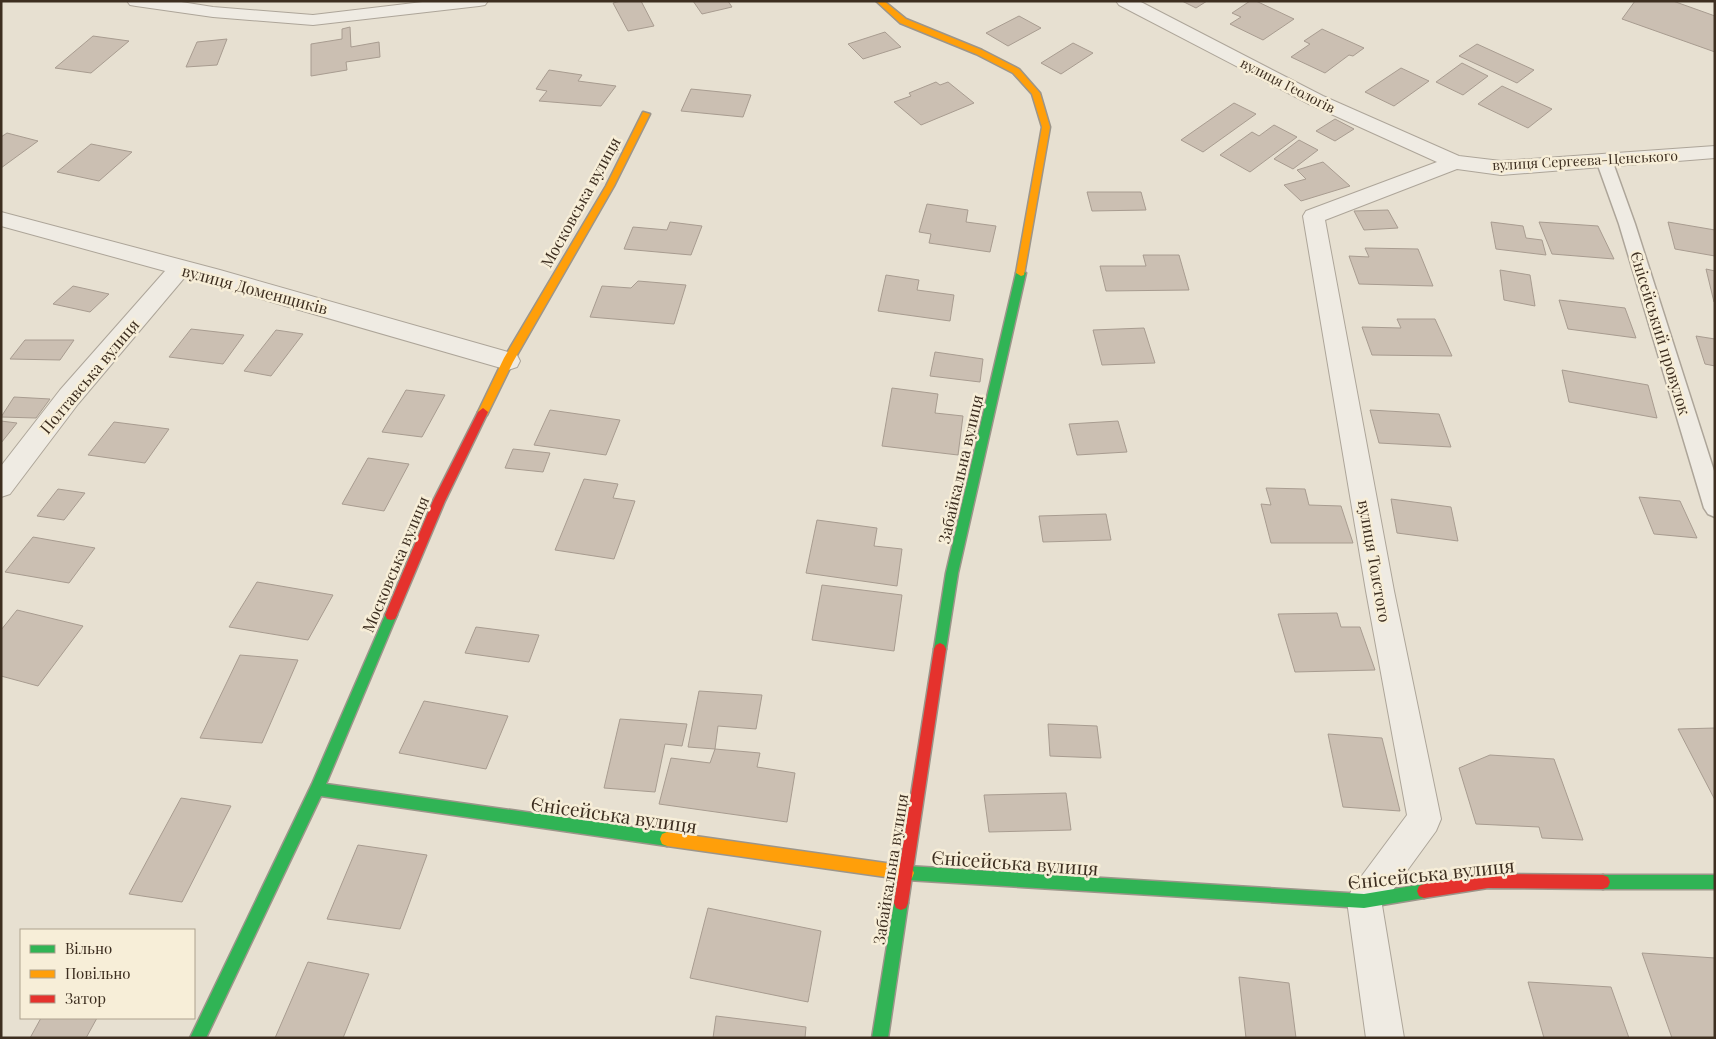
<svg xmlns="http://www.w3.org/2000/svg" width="1716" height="1039" viewBox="0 0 1716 1039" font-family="'Playfair Display',serif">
	<rect width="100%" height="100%" fill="#e7e0d1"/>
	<!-- building -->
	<path fill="#cbbfb2" stroke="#a89c90" d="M621 1H641L654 26 628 31 613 3Z
		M693 1H728L732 7 702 14Z
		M1182 1H1207L1196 8Z
		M1250 1H1256L1294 19 1263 40 1230 24 1241 17 1232 13Z
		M1635 1H1673L1715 16V52L1622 19Z
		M1019 16 1041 28 1008 46 986 33Z
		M350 27 351 47 379 42 380 57 346 62 347 70 311 76V44L342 39V29Z
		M1322 29 1364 48 1353 56 1349 55 1325 73 1291 57 1310 44 1304 41Z
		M885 32 901 47 863 59 848 44Z
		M93 36 129 41 91 73 55 68Z
		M227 39 217 65 186 67 197 42Z
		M1073 43 1093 53 1061 74 1041 63Z
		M1477 44 1534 70 1517 83 1459 56Z
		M1462 63 1488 76 1463 95 1436 82Z
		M1401 68 1429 81 1394 106 1365 92Z
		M549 70 582 75 578 81 616 86 601 106 539 101 547 91 536 89Z
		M936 82 940 85 948 82 974 103 921 125 894 102 911 96 909 93Z
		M1502 86 1552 109 1528 128 1478 104Z
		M691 89 751 95 743 117 681 111Z
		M1234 103 1256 114 1203 152 1181 140Z
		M1335 119 1354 129 1335 141 1316 131Z
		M1274 125 1297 137 1250 172 1220 155 1252 132 1259 136Z
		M7 133 38 141 1 168V137Z
		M1299 140 1318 150 1293 169 1274 159Z
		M91 144 132 152 99 181 57 172Z
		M1323 162 1350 186 1301 201 1284 185 1306 179 1297 170Z
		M1087 192H1141L1146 210 1092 211Z
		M927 204 968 210 966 222 996 226 990 252 929 243 931 234 919 232Z
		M1388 210 1398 228 1364 230 1354 211Z
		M670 222 702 226 691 255 624 249 633 227 667 230Z
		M1491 222 1523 226 1526 238 1542 240 1546 255 1496 249Z
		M1539 222 1598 226 1614 259 1552 254Z
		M1668 222 1715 230V256L1675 249Z
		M1365 248 1418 249 1433 286 1359 284 1349 256 1369 257Z
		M1143 255H1179L1189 290 1106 291 1100 266H1146Z
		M1706 269 1715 271V302H1714Z
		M1500 270 1530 275 1535 306 1504 300Z
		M886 275 919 280 917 290 954 295 950 321 878 311Z
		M638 281 686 285 674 324 590 317 602 286 631 288Z
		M73 286 109 294 90 312 53 304Z
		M1559 300 1625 308 1636 338 1568 329Z
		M1397 319H1435L1452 356 1372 355 1362 327 1401 328Z
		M1144 328 1155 363 1102 365 1093 330Z
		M191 329 244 335 223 364 169 357Z
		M276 330 303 334 271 376 244 371Z
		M1696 336 1715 339V366L1705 364Z
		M25 340H74L60 360 10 359Z
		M935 352 983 359 980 382 930 376Z
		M1562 370 1648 385 1657 418 1569 402Z
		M892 388 938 394 935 413 963 416 958 455 882 446Z
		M406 390 445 395 422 437 382 432Z
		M14 397 50 399 36 418 1 417Z
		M550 410 620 420 606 455 534 445Z
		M1370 410 1439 414 1451 447 1379 443Z
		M1 421 17 423 1 443Z
		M1118 421 1127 452 1077 455 1069 424Z
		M114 422 169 429 145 463 88 455Z
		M513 449 550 453 543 472 505 468Z
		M368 458 409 464 384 511 342 504Z
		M584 479 618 484 613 498 635 501 614 559 555 550Z
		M1266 488 1305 489 1309 505 1341 506 1353 543H1271L1261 504 1271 505Z
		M58 489 85 493 64 520 37 516Z
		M1639 497 1680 501 1697 538 1654 534Z
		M1391 499 1451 507 1458 541 1397 533Z
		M1106 514 1111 540 1043 542 1039 516Z
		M817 520 877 528 874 546 902 549 897 586 806 573Z
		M33 537 95 548 69 583 5 572Z
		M257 582 333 595 308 640 229 627Z
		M822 585 902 595 894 651 812 640Z
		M17 610 83 626 38 686 1 676V630Z
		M1337 613 1341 627H1360L1375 670 1295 672 1278 614Z
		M476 627 539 635 529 662 465 653Z
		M240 655 298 660 262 743 200 738Z
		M699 691 762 695 756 729 718 726 715 749 688 747Z
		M424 701 508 716 486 769 399 753Z
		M620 719 687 724 682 746 665 744 655 792 604 788Z
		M1048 724 1097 726 1101 758 1050 756Z
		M1715 728V800L1678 729Z
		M1328 734 1382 738 1400 811 1343 807Z
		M715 749 760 753 757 767 795 773 787 822 659 804 671 758 710 763Z
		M1490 755 1554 759 1583 840 1542 838 1539 827 1476 824 1459 768Z
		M1066 793 1071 830 989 832 984 795Z
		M181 798 231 806 182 902 129 894Z
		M358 845 427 855 400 929 327 919Z
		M708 908 821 931 808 1002 690 978Z
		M1642 953 1715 958V1038H1672Z
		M308 962 369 974 343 1038H275Z
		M1239 977 1289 983 1296 1038H1246Z
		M1528 982 1611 987 1629 1038H1544Z
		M716 1016 806 1027 805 1038H713Z
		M41 1018H97L86 1038H30Z"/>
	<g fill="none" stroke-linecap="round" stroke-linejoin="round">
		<defs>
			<path id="lane" d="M1604 155 1610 156 1612 160 1635 224 1715 474V517L1708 514 1704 508 1619 224 1596 160 1598 156Z"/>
			<path id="street" d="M127 1H175L213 7 313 15 431 1H488L485 5 479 6 313 25 213 17 136 6 130 5Z
				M1116 1H1139L1323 96 1459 156 1501 161 1715 146V158L1501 175 1457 169 1325 220 1394 591 1441 819 1436 831 1382 905 1404 1038H1366L1347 901 1352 889 1407 815 1366 591 1303 216 1306 211 1437 162 1309 104 1119 5Z
				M1 212 220 270 508 352 517 355 520 361 517 367 508 370 185 277 78 404 10 494 1 497V466L60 390 165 271 1 226Z"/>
			<path id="fast" d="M1021 270 1026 273 958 573 946 649 944 653 940 655 936 653 934 649 946 573 1016 273Z
				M391 610 395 611 397 615 326 784 667 832 672 834 674 839 672 844 667 846 321 796 206 1038H190L312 784 387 611Z
				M907 866 1364 894 1424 884 1429 886 1431 891 1429 896 1424 898 1364 908 907 880 902 878 900 873 902 868Z
				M1603 875H1715V889H1603L1598 887 1596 882 1598 877Z
				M901 896 906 898 908 903 888 1038H872L894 903 896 898Z"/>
			<path id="slow" d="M876 1H884L906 19 982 50 1019 69 1040 93 1050 127 1024 275 1021 276 1016 273 1042 127 1032 94 1013 73 976 54 900 23Z
				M643 112 650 114 614 186 513 362 487 415H479L478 412 504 358 606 186Z
				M667 832 907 866 912 868 914 873 912 878 907 880 667 846 662 844 660 839 662 834Z"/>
			<path id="jam" d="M483 408 488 412 445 501 397 615 395 619 391 620 387 619 385 615 433 501 478 412Z
				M940 643 944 645 946 649 908 903 906 908 901 910 896 908 894 903 934 649 936 645Z
				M1488 874 1603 875 1608 877 1610 882 1608 887 1603 889 1488 888 1424 898 1419 896 1417 891 1419 886 1424 884Z"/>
		</defs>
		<!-- lane casing -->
		<use href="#lane" stroke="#ada599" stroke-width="3"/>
		<!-- street casing -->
		<use href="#street" stroke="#ada599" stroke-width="2"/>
		<!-- fast casing -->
		<use href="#fast" stroke="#9c958a" stroke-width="3"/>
		<!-- slow casing -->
		<use href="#slow" stroke="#9c958a" stroke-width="3"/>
		<!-- jam casing -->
		<use href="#jam" stroke="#9c958a" stroke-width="3"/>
		<!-- lane -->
		<use href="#lane" fill="#efebe3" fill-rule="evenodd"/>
		<!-- street -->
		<use href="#street" fill="#efebe3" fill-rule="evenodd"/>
		<!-- fast -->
		<use href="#fast" fill="#30b455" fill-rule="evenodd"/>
		<!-- slow -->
		<use href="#slow" fill="#ff9f0a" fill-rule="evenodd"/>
		<!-- jam -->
		<use href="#jam" fill="#e5322d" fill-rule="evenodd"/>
	</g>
	<g text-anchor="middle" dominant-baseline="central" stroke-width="5" stroke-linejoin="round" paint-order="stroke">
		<!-- far-street labels -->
		<g font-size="14" fill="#3d2e20" stroke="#f7eed8">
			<text transform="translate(1288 85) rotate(27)">вулиця Геологів</text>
			<text transform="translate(1585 160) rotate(-3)">вулиця Сергєєва-Ценського</text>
		</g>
		<!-- street labels -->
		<g font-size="16" fill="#3d2e20" stroke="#f7eed8">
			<text transform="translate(580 202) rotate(-61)">Московська вулиця</text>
			<text transform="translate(255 289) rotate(15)">вулиця Доменщиків</text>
			<text transform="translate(1661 333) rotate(73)">Єнісейський провулок</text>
			<text transform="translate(89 376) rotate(-50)">Полтавська вулиця</text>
			<text transform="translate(960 469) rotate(-77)">Забайкальна вулиця</text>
			<text transform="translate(1375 561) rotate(80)">вулиця Толстого</text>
			<text transform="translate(395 564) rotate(-67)">Московська вулиця</text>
			<text transform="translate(890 869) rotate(-81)">Забайкальна вулиця</text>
		</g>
		<!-- near-street labels -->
		<g font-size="19" fill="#3d2e20" stroke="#f7eed8">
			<text transform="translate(614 814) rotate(8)">Єнісейська вулиця</text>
			<text transform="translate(1015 862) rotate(4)">Єнісейська вулиця</text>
			<text transform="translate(1431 873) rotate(-6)">Єнісейська вулиця</text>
		</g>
	</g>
	<!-- border -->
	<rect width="1716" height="1039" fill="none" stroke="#3d2e20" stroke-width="5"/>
	<!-- legend -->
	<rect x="20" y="929" width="175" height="90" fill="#f7eed8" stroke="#ada18e"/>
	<rect x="30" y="945" width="25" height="8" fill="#30b455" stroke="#ada18e"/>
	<text x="65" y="954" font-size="15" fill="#3d2e20">Вільно</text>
	<rect x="30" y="970" width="25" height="8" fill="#ff9f0a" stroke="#ada18e"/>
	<text x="65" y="979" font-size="15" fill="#3d2e20">Повільно</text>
	<rect x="30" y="995" width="25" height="8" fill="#e5322d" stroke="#ada18e"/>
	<text x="65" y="1004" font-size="15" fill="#3d2e20">Затор</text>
</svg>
